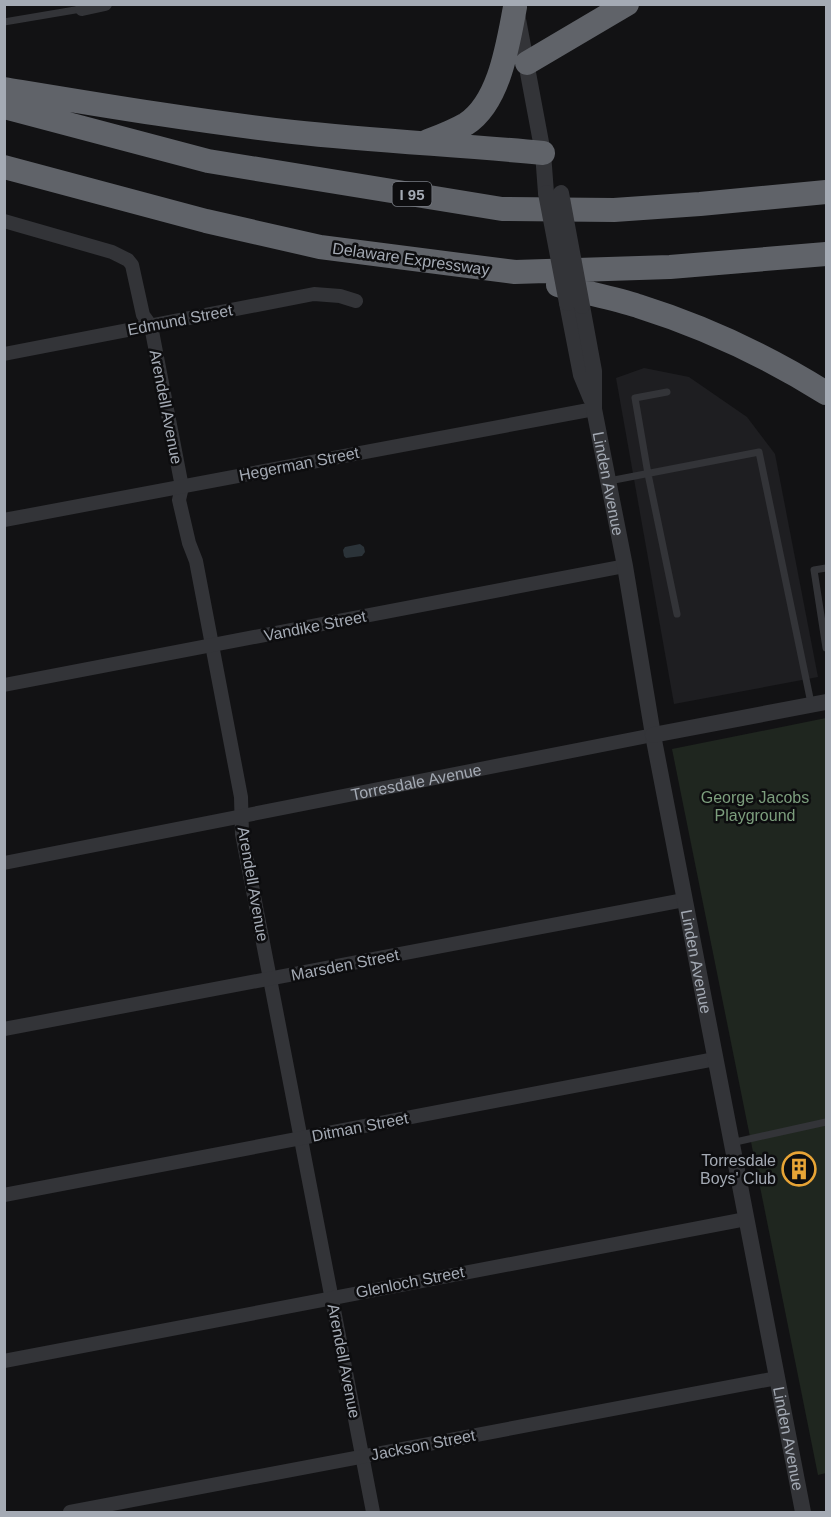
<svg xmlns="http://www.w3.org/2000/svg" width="831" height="1517" viewBox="0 0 831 1517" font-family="Helvetica,sans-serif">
	<rect width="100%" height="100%" fill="#121214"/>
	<!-- built -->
	<path fill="#1e1e21" d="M644 368 689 377 747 417 775 454 818 677 674 704 616 378Z"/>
	<!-- green -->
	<path fill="#1f261f" d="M826 718V1473L818 1475 672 749Z"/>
	<!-- water -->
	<path fill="#2b3339" d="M360 544 364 547 365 552 362 556 346 558 344 556 343 550 345 547Z"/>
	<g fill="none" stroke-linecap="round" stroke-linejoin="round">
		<!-- service -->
		<path stroke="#333438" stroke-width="7" d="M4 22 81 9
			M667 392 635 398 648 474 677 614
			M609 481 759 452 811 703
			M826 568 814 570 826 648
			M731 1143 826 1122"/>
		<!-- minor -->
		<g stroke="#333438" stroke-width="14">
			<path d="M82 9 105 4"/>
			<path d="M4 221 112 252 128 260 132 265 143 315 151 326 182 487 179 500 189 543 196 561 241 797 242 834 373 1512"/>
			<path d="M4 354 314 294 340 296 356 301"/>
			<path d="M4 520 594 409"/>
			<path d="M4 685 625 566"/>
			<path id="s1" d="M4 863 653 735"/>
			<path d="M4 1029 684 900"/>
			<path d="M4 1195 715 1059"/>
			<path d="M4 1361 746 1219"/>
			<path d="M70 1512 777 1378"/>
		</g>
		<!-- tertiary -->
		<g stroke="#333438" stroke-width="16">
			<path d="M517 14 543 153 546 193"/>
			<path d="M567 303 581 375 591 399"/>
			<path id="s2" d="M582 306 594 371V409L625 566 653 735 803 1512"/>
			<path d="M653 735 826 702"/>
		</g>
		<!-- motorway -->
		<path stroke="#606369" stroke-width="24" d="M527 63 627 4
			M4 89C101 105 196 121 293 132 376 141 460 145 543 153
			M4 107 208 161 502 209 614 210 700 204 826 192
			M428 141C441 136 454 131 466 124 500 102 508 43 515 7
			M4 167 206 221 320 247 515 272 670 267 826 254
			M558 285C584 293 612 297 638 306 705 327 767 356 826 393"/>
		<!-- tertiary-bridge -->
		<path stroke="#333438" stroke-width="16" d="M546 193 567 303
			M561 193 582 306"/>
	</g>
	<!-- icons -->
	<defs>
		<symbol id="building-ring" viewBox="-11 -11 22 22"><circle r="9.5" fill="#0d0d0f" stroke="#e8a436" stroke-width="1.5"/><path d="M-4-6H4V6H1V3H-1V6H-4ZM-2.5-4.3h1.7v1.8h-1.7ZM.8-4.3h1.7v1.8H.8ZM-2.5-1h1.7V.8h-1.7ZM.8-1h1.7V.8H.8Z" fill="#e8a436"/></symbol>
	</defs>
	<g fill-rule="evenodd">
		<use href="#building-ring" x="780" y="1150" width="38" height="38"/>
	</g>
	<g text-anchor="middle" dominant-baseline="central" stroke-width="5" stroke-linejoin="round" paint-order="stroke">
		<!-- shield labels -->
		<rect fill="#0d0d0f" stroke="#777b82" stroke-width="1.5" x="392.5" y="182" width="39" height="24" rx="4.5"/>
		<g font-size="15" font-weight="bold" fill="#a4aab4">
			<text x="412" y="194">I 95</text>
		</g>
		<!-- street labels -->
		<g font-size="16" fill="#a4aab4" stroke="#0d0d0f">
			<text transform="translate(411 259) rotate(8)">Delaware Expressway</text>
			<text transform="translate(180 320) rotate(-11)">Edmund Street</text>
			<text transform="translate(166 407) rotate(79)">Arendell Avenue</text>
			<text transform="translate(299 464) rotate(-11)">Hegerman Street</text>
			<text stroke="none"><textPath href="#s2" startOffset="180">Linden Avenue</textPath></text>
			<text transform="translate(315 626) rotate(-11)">Vandike Street</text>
			<text stroke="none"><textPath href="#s1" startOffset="420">Torresdale Avenue</textPath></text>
			<text transform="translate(253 884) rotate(80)">Arendell Avenue</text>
			<text stroke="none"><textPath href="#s2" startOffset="666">Linden Avenue</textPath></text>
			<text transform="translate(345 965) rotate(-11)">Marsden Street</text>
			<text transform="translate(360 1127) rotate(-11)">Ditman Street</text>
			<text transform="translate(410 1282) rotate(-11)">Glenloch Street</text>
			<text transform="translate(344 1361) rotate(79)">Arendell Avenue</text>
			<text stroke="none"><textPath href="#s2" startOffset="1152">Linden Avenue</textPath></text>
			<text transform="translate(423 1445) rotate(-11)">Jackson Street</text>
		</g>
		<!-- park labels -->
		<g font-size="16" fill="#7c9e7d" stroke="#0d0d0f">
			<text x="755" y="797">George Jacobs<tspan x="755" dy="18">Playground</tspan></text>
		</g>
		<!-- poi labels -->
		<g font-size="16" fill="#a4aab4" stroke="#0d0d0f" text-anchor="end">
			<text x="776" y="1160">Torresdale<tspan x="776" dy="18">Boys' Club</tspan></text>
		</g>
	</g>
	<!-- border -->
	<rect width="831" height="1517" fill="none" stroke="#a4aab4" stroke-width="12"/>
</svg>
